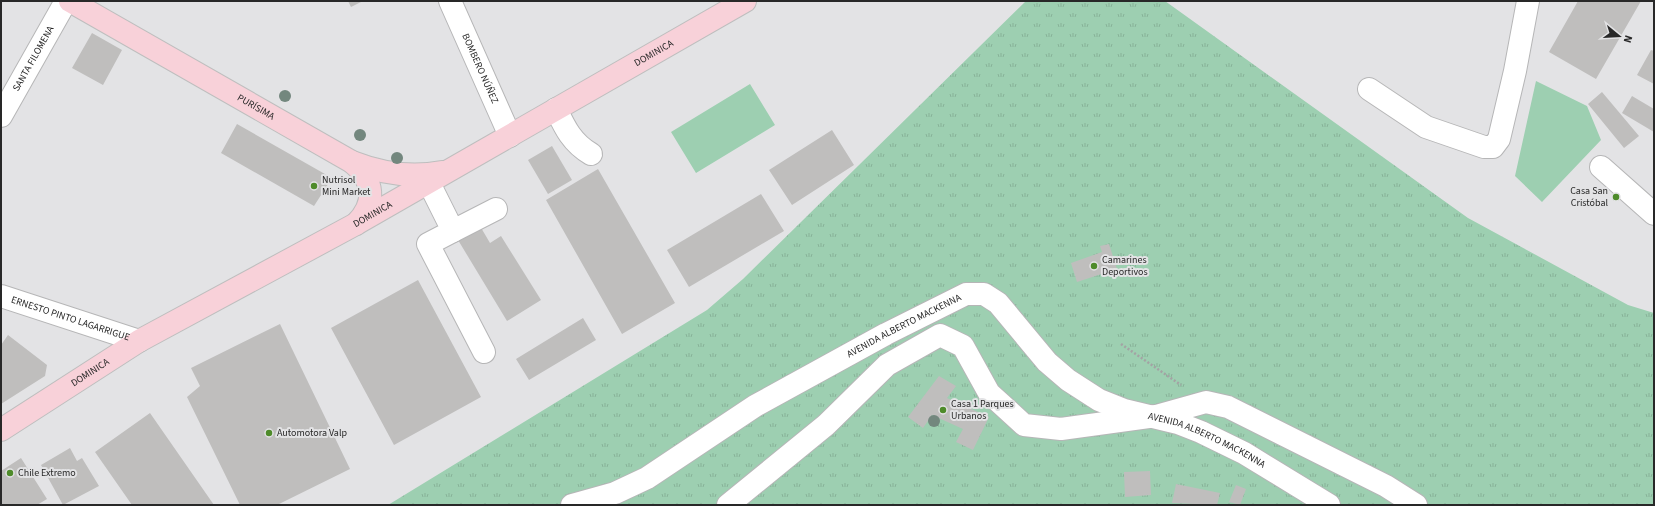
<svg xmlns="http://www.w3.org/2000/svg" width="1655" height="506" viewBox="0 0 1655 506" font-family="'Source Sans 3',sans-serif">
	<defs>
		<pattern id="park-tufts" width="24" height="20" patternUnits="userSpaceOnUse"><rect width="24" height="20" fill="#9dcfb1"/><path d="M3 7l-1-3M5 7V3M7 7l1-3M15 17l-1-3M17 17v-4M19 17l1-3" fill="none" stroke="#87b298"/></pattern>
	</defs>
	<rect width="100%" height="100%" fill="#e3e3e5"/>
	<!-- grass -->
	<path fill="#9dcfb1" d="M1536 81 1587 106 1601 140 1542 202 1515 176Z
		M750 84 775 125 696 173 671 132Z"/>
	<!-- park -->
	<path fill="url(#park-tufts)" d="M1026 1H1165L1468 218 1628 305 1654 313V505H388L707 310 743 279Z"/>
	<!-- building -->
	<path fill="#bfbebd" d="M348 1H363L351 7Z
		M1578 1H1641L1596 79 1549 52Z
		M92 33 122 50 103 85 72 68Z
		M1651 50 1654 51V84L1637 75Z
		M1602 92 1639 136 1624 148 1588 104Z
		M1632 96 1654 109V132L1622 113Z
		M237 124 332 178 314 206 221 153Z
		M832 130 854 165 792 205 769 170Z
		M552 146 572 180 548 194 528 160Z
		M598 169 675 303 622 334 546 200Z
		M761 194 784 231 689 287 667 250Z
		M480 226 490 243 501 236 541 300 507 321 458 240Z
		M1109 244 1117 269 1077 282 1071 263 1102 252 1100 246Z
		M418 280 481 397 394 445 331 328Z
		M583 318 596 340 529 380 516 359Z
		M280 324 350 469 277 505H240L187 397 200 386 191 368Z
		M8 335 47 365 45 376 1 404V345Z
		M939 376 956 386 947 398 989 417 973 450 956 442 963 429 932 415 923 428 908 417Z
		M150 413 214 505H132L95 452Z
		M70 448 77 461 82 458 99 486 63 505 41 465Z
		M21 458 47 499 37 505H1V471Z
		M1150 471 1151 495 1125 497 1124 472Z
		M1176 484 1220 493 1217 505 1172 503Z
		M1236 485 1246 489 1240 505 1229 502Z"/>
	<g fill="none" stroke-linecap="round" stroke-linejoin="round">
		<defs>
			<g id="minor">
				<path id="s1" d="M450 1 510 136"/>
				<path d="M1369 89 1426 127 1484 147H1493L1499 139 1515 71 1528 1"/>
				<path d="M556 109C565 128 572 143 591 154"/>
				<path id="s2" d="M1 116 66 1"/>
				<path d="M1601 167 1654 214"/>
				<path d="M429 183 453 231 428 244 484 352"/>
				<path d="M453 231 496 209"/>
				<path id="s3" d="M1 296 139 341"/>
				<path id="s4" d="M572 505 615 493 647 478 755 406 886 334 966 294H984L998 303 1047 362 1068 380 1099 400 1124 410 1178 423 1201 432 1244 453 1329 505"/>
				<path d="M728 505 826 425 887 365 940 335 963 346 989 393 1024 425 1061 429 1156 416 1206 402 1228 407 1386 486 1416 505"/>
			</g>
			<g id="major">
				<path id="s5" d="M70 1 352 162C380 173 411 178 442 172"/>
				<path d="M352 162C374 180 377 203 356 224"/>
				<path id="s6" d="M1 430 139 341 354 225 745 1"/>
			</g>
		</defs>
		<!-- minor casing -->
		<use href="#minor" stroke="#b6b6b7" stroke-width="24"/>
		<!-- major casing -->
		<use href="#major" stroke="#bebebe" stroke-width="24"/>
		<!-- path -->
		<path stroke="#a3a3a4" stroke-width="2.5" stroke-dasharray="2 2" stroke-linecap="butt" d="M1121 344 1181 385"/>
		<!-- minor -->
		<use href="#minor" stroke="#fff" stroke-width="22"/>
		<!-- major -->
		<use href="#major" stroke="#f8d1d9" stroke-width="22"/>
	</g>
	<!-- trees -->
	<g fill="#73877e">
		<circle cx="285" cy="96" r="6"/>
		<circle cx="360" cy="135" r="6"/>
		<circle cx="397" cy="158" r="6"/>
		<circle cx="934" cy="421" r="6"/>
	</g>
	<!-- markers -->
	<g fill="#4e8b2a" stroke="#e3e3e5" stroke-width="1.5">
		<circle cx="314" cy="186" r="4"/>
		<circle cx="1616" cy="197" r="4"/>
		<circle cx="1094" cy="266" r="4"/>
		<circle cx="943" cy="410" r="4"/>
		<circle cx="269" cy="433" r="4"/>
		<circle cx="10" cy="473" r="4"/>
	</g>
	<g text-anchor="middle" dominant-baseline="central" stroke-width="4" stroke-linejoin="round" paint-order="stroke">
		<!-- street labels -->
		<g font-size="10" fill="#282828" stroke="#e3e3e5">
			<text stroke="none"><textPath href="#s6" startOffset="754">DOMINICA</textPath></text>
			<text stroke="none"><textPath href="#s2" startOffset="66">SANTA FILOMENA</textPath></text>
			<text stroke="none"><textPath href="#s1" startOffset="74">BOMBERO NÚÑEZ</textPath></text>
			<text stroke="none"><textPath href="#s5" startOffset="214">PURÍSIMA</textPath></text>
			<text stroke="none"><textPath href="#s6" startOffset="430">DOMINICA</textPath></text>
			<text stroke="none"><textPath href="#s3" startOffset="73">ERNESTO PINTO LAGARRIGUE</textPath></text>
			<text stroke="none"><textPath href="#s4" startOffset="379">AVENIDA ALBERTO MACKENNA</textPath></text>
			<text stroke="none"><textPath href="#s6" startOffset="106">DOMINICA</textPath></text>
			<text stroke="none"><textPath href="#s4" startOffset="740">AVENIDA ALBERTO MACKENNA</textPath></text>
		</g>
		<!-- poi labels -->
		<g font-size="10" fill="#282828" stroke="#e3e3e5" text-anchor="start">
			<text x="322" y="180">Nutrisol<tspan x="322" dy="12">Mini Market</tspan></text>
			<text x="1608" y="191" text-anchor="end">Casa San<tspan x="1608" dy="12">Cristóbal</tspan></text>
			<text x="1102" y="260">Camarines<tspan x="1102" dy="12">Deportivos</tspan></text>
			<text x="951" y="404">Casa 1 Parques<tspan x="951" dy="12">Urbanos</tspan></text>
			<text x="277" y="433">Automotora Valp</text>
			<text x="18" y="473">Chile Extremo</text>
		</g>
	</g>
	<!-- border -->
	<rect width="1655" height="506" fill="none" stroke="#282828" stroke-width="4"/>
	<!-- north arrow -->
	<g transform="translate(1619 36) rotate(108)" stroke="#e3e3e5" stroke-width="3" paint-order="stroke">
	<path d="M0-3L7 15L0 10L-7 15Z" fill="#282828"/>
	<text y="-6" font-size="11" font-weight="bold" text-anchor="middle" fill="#282828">N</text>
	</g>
</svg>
